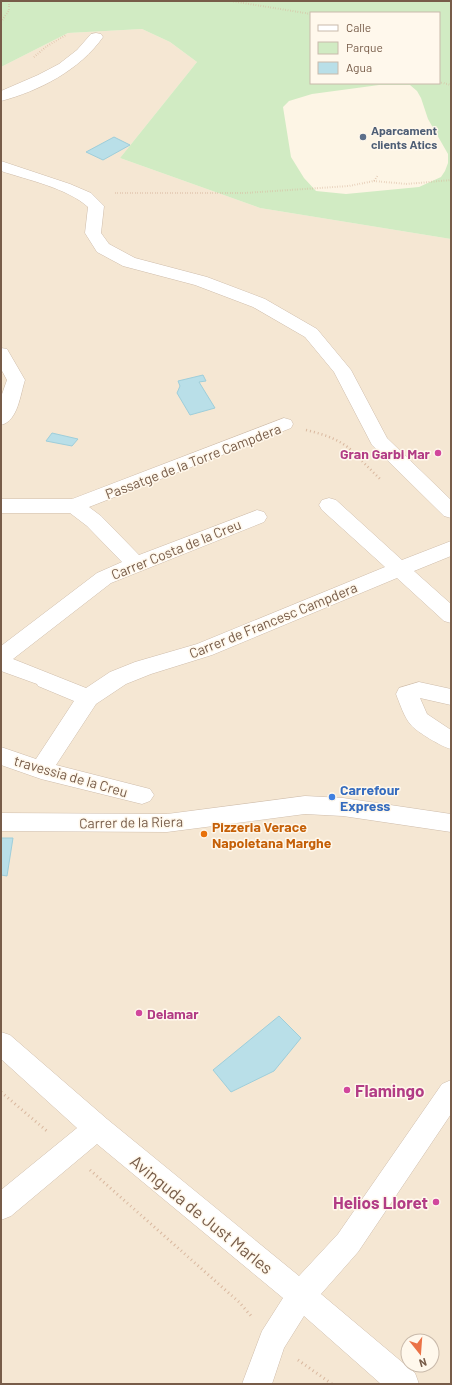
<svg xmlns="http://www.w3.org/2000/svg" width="452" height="1385" viewBox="0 0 452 1385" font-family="Barlow,sans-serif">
	<rect width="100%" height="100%" fill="#fdf5e5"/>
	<!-- residential -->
	<path fill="#f5e7d3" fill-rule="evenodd" d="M142 29 170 42 197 62 120 158 260 208 451 239V1384H1V67L68 33ZM408 1341H432V1365H408Z"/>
	<!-- green -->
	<path fill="#d1ebc3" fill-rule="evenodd" d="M1 1H451V239L260 208 120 158 197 62 170 42 142 29 68 33 1 67ZM311 13H439V83H311ZM379 85H410L417 91 421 98 428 119 448 154V163L445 171 441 177 419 187 346 194 316 191 304 178 291 157 283 107 289 101 312 94Z"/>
	<!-- water -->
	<path fill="#b9dfe8" stroke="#9eceda" d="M114 137 130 145 103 160 86 152Z
		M203 375 206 381 199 382 215 408 190 415 177 393 180 386 178 381Z
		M52 433 78 439 72 446 46 441Z
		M1 838H13L7 876 1 875Z
		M279 1016 301 1038 274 1071 231 1092 213 1070Z"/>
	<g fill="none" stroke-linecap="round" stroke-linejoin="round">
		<defs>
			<path id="minor" d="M96 33 101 34 103 37C80 70 39 91 1 101V91L38 75 59 64 77 50 91 34Z
				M1 161 70 184 91 193 104 206 101 233 109 244 135 258 207 277 265 299 317 329 351 370 387 438 451 500V518L444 516 372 445 334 372 305 337 253 307 195 285 123 266 97 252 85 233 88 207C67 188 28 180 1 171Z
				M1 348 7 349 25 380C20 395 18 421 1 425V397L7 380 1 369Z
				M284 418 291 420 293 424 291 428 89 507 101 516 139 555 257 510 264 512 267 517 264 522 111 583 13 659 86 688 110 672 135 662 197 644 385 567 322 510 319 505 322 500 329 498 336 500 402 560 451 541V556L414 571 451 604V623L444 621 397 578 212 655 151 674 126 684 96 704 56 765 150 789 154 795 150 801 142 804 41 779 1 765V747L36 759 74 701 38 686 37 684 1 671V646L97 573 122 562 87 526 70 513H1V499H72Z
				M419 682 451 689V705L420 698 427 714 451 730V749C442 747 417 732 411 725 404 717 400 704 396 694L399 688Z
				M305 796 343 798 451 814V832L343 816 305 814 167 832 1 831V813L167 814Z
				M1 1032 10 1035 107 1119 299 1276 338 1234 442 1084 451 1080V1114L358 1252 321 1294 415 1373 419 1384H381L304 1316 284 1348 272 1384H242L262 1331 283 1298 97 1144 11 1216 1 1220V1190L77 1128 1 1059Z"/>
		</defs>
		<!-- minor casing -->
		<use href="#minor" stroke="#cfbdab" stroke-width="1"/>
		<!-- path-far2 -->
		<path stroke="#d9b89f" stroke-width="2" stroke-dasharray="0.5 2" stroke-linecap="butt" d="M231 1 311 14
			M1 22 9 10V1
			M34 57 47 46 66 35
			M439 82 451 85
			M374 181 407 184 451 180
			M115 193H245L349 186 374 181 378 175"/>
		<!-- path-far1 -->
		<path stroke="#d9b89f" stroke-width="2.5" stroke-dasharray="1 3" stroke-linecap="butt" d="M306 430C326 435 343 440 357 456
			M362 461 381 480"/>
		<!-- path -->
		<path stroke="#d9b89f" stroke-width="3" stroke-dasharray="1 3.5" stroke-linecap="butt" d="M1 1092 48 1132
			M90 1170 239 1302 252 1317
			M298 1360 332 1384"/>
		<!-- minor -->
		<use href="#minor" fill="#fff" fill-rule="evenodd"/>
	</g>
	<!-- markers -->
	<circle fill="#5c6f8a" stroke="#fff8ec" stroke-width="1.5" cx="363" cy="137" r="4"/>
	<g fill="#d1479c" stroke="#fff8ec" stroke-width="1.5">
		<circle cx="438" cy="453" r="4"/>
		<circle cx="139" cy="1013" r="4"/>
		<circle cx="347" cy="1090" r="4"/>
		<circle cx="436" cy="1202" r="4"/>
	</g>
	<circle fill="#3f7fe0" stroke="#fff8ec" stroke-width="1.5" cx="332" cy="797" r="4"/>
	<circle fill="#e8710a" stroke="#fff8ec" stroke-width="1.5" cx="204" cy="834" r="4"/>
	<g text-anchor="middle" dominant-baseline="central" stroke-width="3" stroke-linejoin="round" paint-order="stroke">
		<!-- far-service labels -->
		<g font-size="12" font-weight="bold" fill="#4e5e75" stroke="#fff8ec" text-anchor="start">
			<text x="371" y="130">Aparcament<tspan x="371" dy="14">clients Atics</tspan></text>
		</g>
		<!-- hotel labels -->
		<g font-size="14" font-weight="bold" fill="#b23c85" stroke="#fff8ec" text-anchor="end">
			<text x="430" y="453">Gran Garbi Mar</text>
			<text x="147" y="1013" text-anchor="start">Delamar</text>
		</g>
		<!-- street labels -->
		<g font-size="14" fill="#775c49" stroke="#fff8ec">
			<text transform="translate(193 461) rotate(-21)">Passatge de la Torre Campdera</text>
			<text transform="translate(176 549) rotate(-22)">Carrer Costa de la Creu</text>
			<text transform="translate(273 620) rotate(-22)">Carrer de Francesc Campdera</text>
			<text transform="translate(71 776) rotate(16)">travessia de la Creu</text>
			<text transform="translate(131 822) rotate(-1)">Carrer de la Riera</text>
		</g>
		<!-- shop labels -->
		<g font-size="14" font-weight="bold" fill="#366cbe" stroke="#fff8ec" text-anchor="start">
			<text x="340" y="789">Carrefour<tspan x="340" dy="16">Express</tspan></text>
		</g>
		<!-- food labels -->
		<g font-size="14" font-weight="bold" fill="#c56008" stroke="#fff8ec" text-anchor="start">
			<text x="212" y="826">Pizzeria Verace<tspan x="212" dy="16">Napoletana Marghe</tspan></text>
		</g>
		<!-- near-hotel labels -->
		<g font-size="17" font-weight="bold" fill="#b23c85" stroke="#fff8ec" text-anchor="start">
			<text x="355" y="1090">Flamingo</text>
			<text x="428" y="1202" text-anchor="end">Helios Lloret</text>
		</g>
		<!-- near-street labels -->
		<g font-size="17" fill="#775c49" stroke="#fff8ec">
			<text transform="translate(202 1214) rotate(39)">Avinguda de Just Marles</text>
		</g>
	</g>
	<!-- border -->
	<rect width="452" height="1385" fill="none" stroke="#775c49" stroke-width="4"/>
	<!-- legend -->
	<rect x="310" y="12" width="130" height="72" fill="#fff8ec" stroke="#c9baab"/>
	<rect x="318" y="25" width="20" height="6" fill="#ffffff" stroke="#c9baab"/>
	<text x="346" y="32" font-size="12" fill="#775c49">Calle</text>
	<rect x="318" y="42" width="20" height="12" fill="#d1ebc3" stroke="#c9baab"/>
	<text x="346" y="52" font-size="12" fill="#775c49">Parque</text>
	<rect x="318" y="62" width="20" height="12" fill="#b9dfe8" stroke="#c9baab"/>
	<text x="346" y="72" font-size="12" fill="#775c49">Agua</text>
	<!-- north arrow -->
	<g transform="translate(420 1353) rotate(163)"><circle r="19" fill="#fff8ec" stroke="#c9baab"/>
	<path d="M0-3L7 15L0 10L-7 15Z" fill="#eb7246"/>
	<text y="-6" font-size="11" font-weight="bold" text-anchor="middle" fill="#775c49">N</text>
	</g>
</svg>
